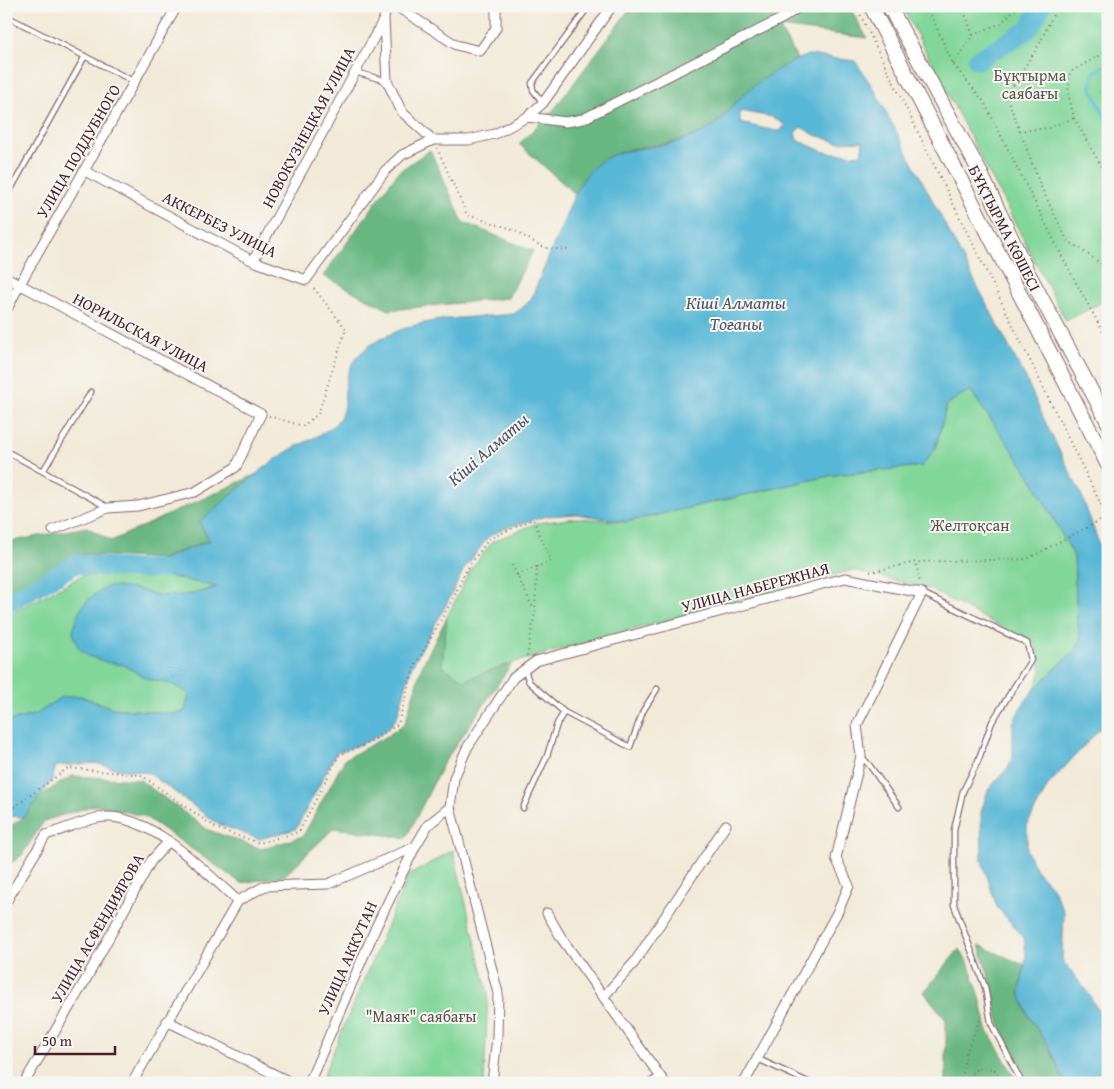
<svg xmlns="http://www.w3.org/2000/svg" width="1114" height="1089" viewBox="0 0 1114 1089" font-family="'Gentium Book Plus',serif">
	<rect width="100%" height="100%" fill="#f6f6f2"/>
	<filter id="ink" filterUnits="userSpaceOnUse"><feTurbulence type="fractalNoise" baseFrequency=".02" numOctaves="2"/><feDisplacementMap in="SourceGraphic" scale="10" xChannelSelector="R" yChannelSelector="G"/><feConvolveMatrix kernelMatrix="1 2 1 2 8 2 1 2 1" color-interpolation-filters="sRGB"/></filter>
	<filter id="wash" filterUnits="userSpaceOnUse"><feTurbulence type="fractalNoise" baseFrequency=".0096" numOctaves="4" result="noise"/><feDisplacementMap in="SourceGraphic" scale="20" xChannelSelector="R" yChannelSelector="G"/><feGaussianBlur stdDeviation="1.12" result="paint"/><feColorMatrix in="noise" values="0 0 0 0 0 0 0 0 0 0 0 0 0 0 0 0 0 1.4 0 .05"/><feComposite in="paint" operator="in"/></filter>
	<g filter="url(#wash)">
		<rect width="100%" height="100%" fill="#f2ead8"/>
		<!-- green -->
		<path fill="#81d699" stroke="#667a62" d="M902 6H1108V299L1066 321Z
			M970 390 1029 474 1074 556 1077 619 1080 639 1076 649 1034 690 1041 671 1035 645 929 589 852 570 512 663 443 764 389 735 405 723 447 617 469 572 492 542 537 523 577 518 626 522 833 475 922 466 935 449 947 404Z
			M83 575 169 576 219 586 193 594 161 596 136 589 106 662 124 665 145 678 172 684 189 694 185 711 177 714 112 708 80 696 61 697 37 714 6 722V616Z
			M453 850 488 994 484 1083H320L408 876Z"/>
		<!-- forest -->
		<path fill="#68b781" stroke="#596b56" d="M632 6H779L785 14 780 26 806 6H849L867 38 779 27 797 59C776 69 755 85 737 101 729 109 723 119 713 126 662 160 608 128 575 194L519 144 555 108Z
			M430 150 463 222 533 251 508 298 389 310 323 276 398 172Z
			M259 473 199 522 210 540 161 559 76 554 6 594V537L13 541 87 527 111 541Z
			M447 617 442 666 464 680 512 663 443 764 406 838 334 828 284 876 241 883 144 816 95 805 44 821 22 855 6 867V829L24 817 41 795 72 776 140 780 208 830 262 849 303 836 345 759 389 735 405 724 421 668Z
			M979 945 1024 965 1020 993 1028 1015 1050 1048 1063 1079 1067 1083H1030L1000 1026 990 980Z
			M959 949 968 962 980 997 987 1029 1018 1083H946V1020L924 992Z"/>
		<!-- water -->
		<path fill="#58b7d6" stroke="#516b80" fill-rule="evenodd" d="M808 55 855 61 874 89 1026 379 1048 428 1082 496 1105 561 1108 576V720L1049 784 1027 825V851L1036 870 1052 887 1064 912 1062 960 1088 993 1101 1015 1104 1036 1108 1045V1083H1067L1063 1079 1050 1048 1028 1015 1020 993 1026 956 1024 938 997 907 982 861 981 812 988 790 1007 769 1013 757V723L1021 707 1034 690 1076 649 1080 639 1077 619 1074 556 1029 474 970 390 947 404 935 449 922 466 833 475 626 522 577 514 547 516 505 528 488 537 464 569 446 605 412 666 397 717C385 738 358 745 336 753L296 829 259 839 218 824 149 773 118 769 96 763 56 766 52 780 24 817 6 816V722L37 714 61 697 80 696 112 708 177 714 185 711 189 694 172 684 145 678 124 665 106 662 88 656 78 647 73 632 78 614 88 599 109 586 136 589 161 596 193 594 217 587 136 569 210 541 199 522C227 499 254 474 285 453 300 443 320 437 334 425 350 411 341 388 349 371 356 354 367 346 383 338 426 315 466 319 513 314L521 309 531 299 575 194C599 145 628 153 673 143 687 140 700 133 712 127 723 120 729 109 738 100 757 81 783 64 808 55ZM740 111 772 117 785 125C783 127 782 129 780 131 777 132 746 124 740 123ZM801 127 815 135 837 142 863 141 861 155 824 152 797 140 795 133Z"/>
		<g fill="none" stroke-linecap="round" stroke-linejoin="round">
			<!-- stream -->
			<path stroke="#58b7d6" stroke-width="3" d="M1108 64 1094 72 1091 87 1108 124"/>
			<!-- river -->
			<path stroke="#58b7d6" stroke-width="19" d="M977 60 1028 30 1042 6
				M6 604 76 564 136 569H162"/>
		</g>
	</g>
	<g filter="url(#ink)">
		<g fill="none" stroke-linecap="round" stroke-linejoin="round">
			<defs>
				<path id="lane" d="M6 16 135 82
					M355 72 387 81
					M543 103 533 90 532 83 589 6
					M6 198 85 56
					M6 451 107 507
					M43 471 91 392
					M922 593 1027 643 1031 660 992 722 978 761 963 791 954 830V905L985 987 991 1023 1022 1083
					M525 670 529 682 564 712 630 747 643 711 657 689
					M862 757 870 766 899 807
					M523 808 547 756 557 724 564 712
					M758 1059 810 1083
					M648 1083 660 1076"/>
				<path id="street" d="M396 6 456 45 480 51 496 28V6
					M384 19 387 81 402 112 433 140H468L495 134 527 117 543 103 612 6
					M527 117 566 122 583 119 783 18 800 6
					M85 171 253 261 306 280 385 171 402 155 433 140
					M253 261 384 19 386 6
					M6 277 261 414 236 467 195 492 138 506 108 508 53 530
					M6 311 20 284 177 6
					M6 902 46 835C62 830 80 822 97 818 146 808 204 871 238 901
					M547 913 562 939 665 1083
					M604 996 634 963 726 825
					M167 1021 292 1083
					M24 1083 85 981 151 861 169 841
					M132 1083 238 901 265 886 328 884 415 847 428 825 450 807
					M309 1083 376 927 415 847
					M492 1083 497 1037 498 993 450 807 454 778 467 748 513 678 536 661 845 578 922 593 857 725 861 756 836 858 849 886 838 911 744 1083"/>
				<path id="primary" d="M871 6 1108 465
					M889 6 981 174 1027 271 1108 422"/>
			</defs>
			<!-- lane casing -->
			<use href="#lane" stroke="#856668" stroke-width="7"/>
			<!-- street casing -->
			<use href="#street" stroke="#856668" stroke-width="11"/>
			<!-- primary casing -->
			<use href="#primary" stroke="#856668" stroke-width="16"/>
			<!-- path -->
			<path stroke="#856668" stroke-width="2" stroke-dasharray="1 4" stroke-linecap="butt" d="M856 6 1106 515 1097 522 1027 559 916 562
				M927 6 953 64 984 102 1067 266 1108 341
				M962 6 973 35
				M1057 6 1040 43 1015 82 1007 97 1041 187 1067 240 1106 267 1108 266
				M1108 51 1070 72 1068 93 1074 118 1108 178
				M953 64 973 35 1001 23 1018 6
				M1019 131 1049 128 1074 118
				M437 148 467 215 509 228 545 248 569 250
				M269 416 303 426 318 414 346 329 313 287
				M512 565 534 610
				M870 572 916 562 920 584
				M527 656 535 612 537 566
				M6 813 68 768 141 775 216 828 259 843 299 832 339 755 369 743 398 724 414 667 454 597 466 570 489 539 533 519 551 561 517 575
				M961 1083 966 1053 982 1014
				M969 1083 973 1071 983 1067 995 1070 1004 1083"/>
			<!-- lane -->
			<use href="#lane" stroke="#fff" stroke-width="4.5"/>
			<!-- street -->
			<use href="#street" stroke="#fff" stroke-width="9"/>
			<!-- primary -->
			<use href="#primary" stroke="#fff" stroke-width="14"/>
		</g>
	</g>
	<g text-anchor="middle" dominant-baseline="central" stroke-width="4" stroke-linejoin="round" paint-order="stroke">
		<!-- park labels -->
		<g font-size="16" fill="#5a564c" stroke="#f6f6f2">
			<text x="1030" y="75">Бұқтырма<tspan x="1030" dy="18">саябағы</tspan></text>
			<text x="970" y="525">Желтоқсан</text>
			<text x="421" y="1016">"Маяк" саябағы</text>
		</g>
		<!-- street labels -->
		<g font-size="16" fill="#4a1f2b" stroke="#f6f6f2">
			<text transform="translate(308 127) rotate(-62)">НОВОКУЗНЕЦКАЯ УЛИЦА</text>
			<text transform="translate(78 151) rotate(-60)">УЛИЦА ПОДДУБНОГО</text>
			<text transform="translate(220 224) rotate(27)">АККЕРБЕЗ УЛИЦА</text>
			<text transform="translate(1005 228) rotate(63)">БҰҚТЫРМА КӨШЕСІ</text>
			<text transform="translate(141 332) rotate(28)">НОРИЛЬСКАЯ УЛИЦА</text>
			<text transform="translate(755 587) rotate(-15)">УЛИЦА НАБЕРЕЖНАЯ</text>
			<text transform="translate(97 928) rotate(-60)">УЛИЦА АСФЕНДИЯРОВА</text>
			<text transform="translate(347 958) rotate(-66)">УЛИЦА АККУТАН</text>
		</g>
		<!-- water labels -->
		<g font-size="18" font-style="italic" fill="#4f5467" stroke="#f6f6f2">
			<text x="736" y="302">Кіші Алматы<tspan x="736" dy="21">Тоғаны</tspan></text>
			<text transform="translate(488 449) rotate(-41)">Кіші Алматы</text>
		</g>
	</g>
	<!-- margin -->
	<rect width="1114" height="1089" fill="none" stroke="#f6f6f2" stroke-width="25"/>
	<!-- scale -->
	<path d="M35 1046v8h80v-8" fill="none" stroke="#4a1f2b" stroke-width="2.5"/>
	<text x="42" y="1046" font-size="15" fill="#4a1f2b" stroke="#f6f6f2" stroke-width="4" paint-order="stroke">50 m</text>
</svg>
